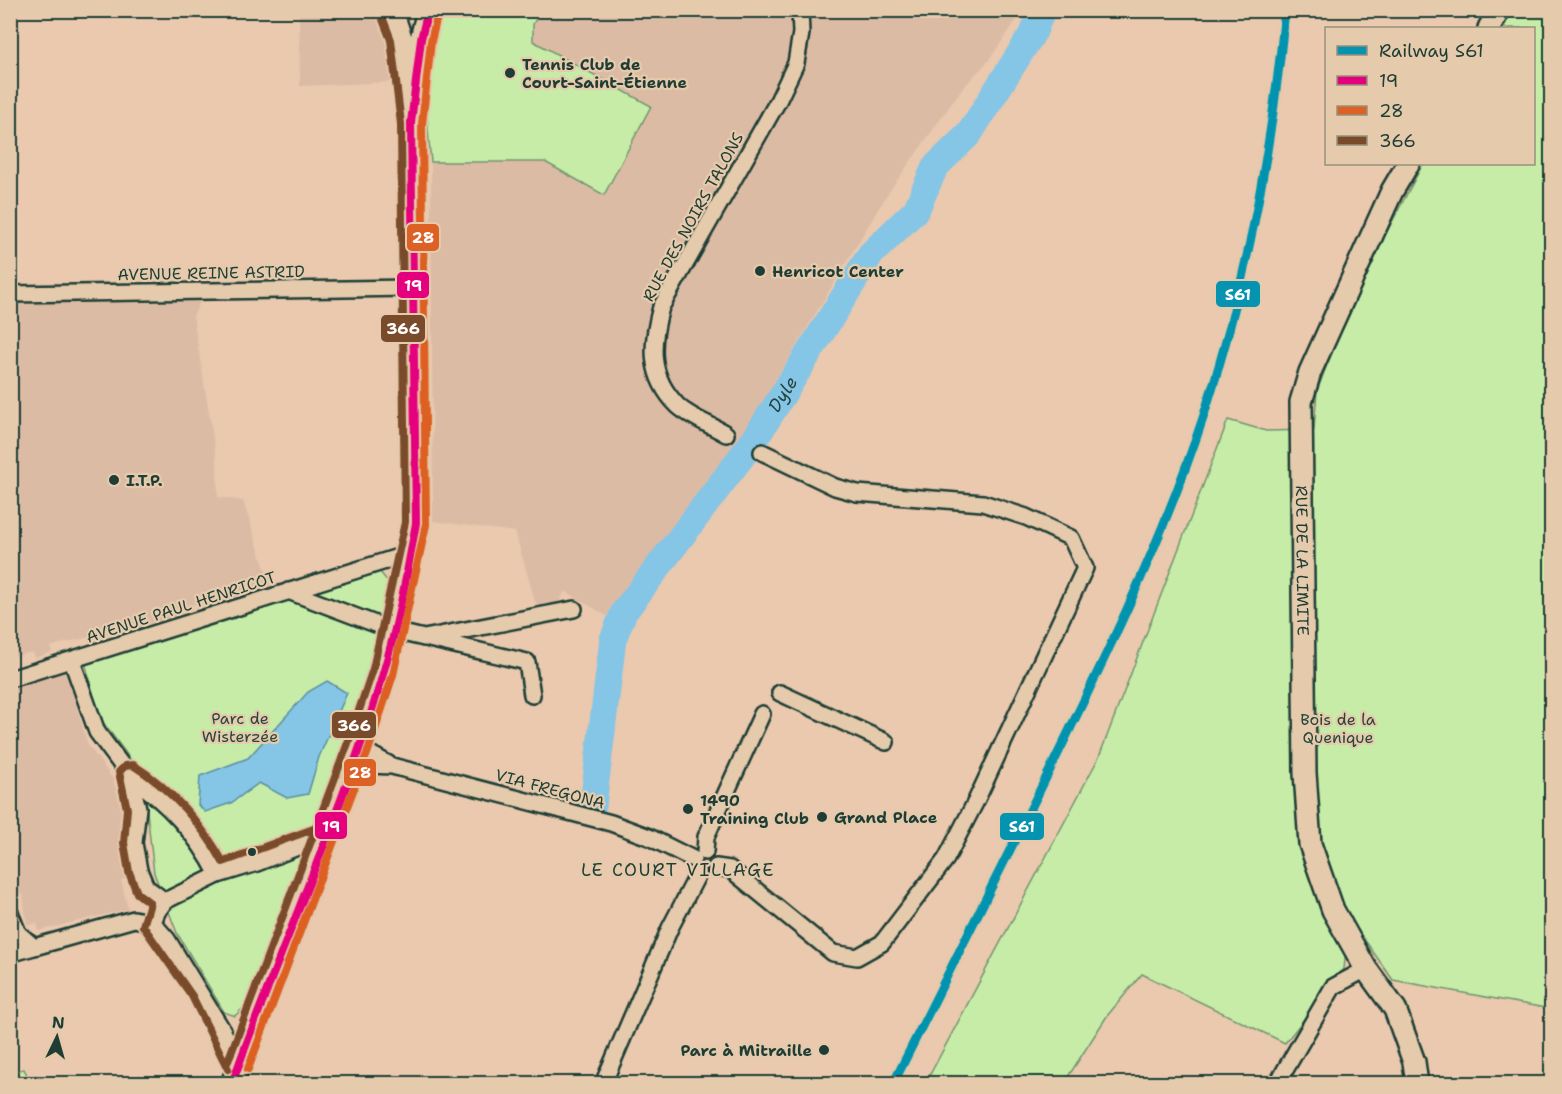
<svg xmlns="http://www.w3.org/2000/svg" width="1562" height="1094" viewBox="0 0 1562 1094" font-family="'Shantell Sans',sans-serif">
	<rect width="100%" height="100%" fill="#eac9ae"/>
	<filter id="ink" filterUnits="userSpaceOnUse"><feTurbulence type="fractalNoise" baseFrequency=".0167" numOctaves="2"/><feDisplacementMap in="SourceGraphic" scale="12" xChannelSelector="R" yChannelSelector="G"/><feConvolveMatrix kernelMatrix="1 2 1 2 8 2 1 2 1" color-interpolation-filters="sRGB"/></filter>
	<g filter="url(#ink)">
		<!-- built -->
		<path fill="#dcbba5" d="M299 11H366L376 14 389 30 393 82 300 86Z
			M541 11H1023L988 61 961 90 886 196 748 427 607 616 565 591 556 607 538 611 515 532 433 521 431 162H545L604 195 651 106 532 41 533 24Z
			M200 302 193 316 217 462 218 497 243 501 271 587 211 606 209 600 179 608 181 616 60 644 50 647 52 652 35 658 32 652 11 657V303Z
			M60 670 66 672 88 745 113 779 121 808 120 842 130 877 121 880 128 909 38 931 37 923 27 925 23 895 17 894 11 879 10 686Z"/>
		<!-- green -->
		<path fill="#c6eca7" stroke="#72946e" stroke-width="1.5" d="M442 11H541L533 24V41L651 106 604 195 545 162H431C426 115 421 53 442 11Z
			M1502 11H1551V1009L1393 980 1364 939 1346 949 1344 969 1285 1043 1142 974 1107 1016 1064 1083 925 1084 1099 757 1228 420 1266 431 1314 430 1317 391 1337 339 1376 252 1423 164H1534V28H1493Z
			M380 572 389 583 376 671 245 1006 235 1016 224 1012 177 933 154 873 143 776 99 717 85 662Z
			M24 1069 31 1083H11V1072Z"/>
		<!-- water -->
		<path fill="#85c5e6" stroke="#5c8f9f" stroke-width="1.5" d="M327 681 347 693 319 757 308 794 287 798 259 783 231 803 205 812 198 805 200 776 248 758 308 692Z"/>
		<g fill="none" stroke-linecap="round" stroke-linejoin="round">
			<!-- river -->
			<path stroke="#85c5e6" stroke-width="27" id="s1" d="M593 805 613 639 624 612 755 439 870 255 916 210 935 167 969 134 1034 31 1042 10"/>
			<defs>
				<path id="street" d="M10 294 411 288
					M726 434C711 425 690 417 678 406 648 376 651 344 661 307L778 101 796 63 801 33 800 10
					M288 591 394 631 424 638 574 609
					M429 639 527 662 532 695
					M72 661 97 732 129 775
					M10 679 411 553
					M780 693 886 742
					M358 747 392 766
					M354 758 368 765 392 766 611 823 649 837 693 859
					M705 852 706 837 762 714
					M716 867 730 869 833 953 857 957 882 943 946 859 976 801 1085 568 1071 538 1026 517 983 503 857 493 835 487 762 452
					M165 901 146 887 139 870 134 843 138 808 129 775C168 804 196 832 218 875
					M10 913 18 933 34 947 134 919 153 923 167 939 223 1031 238 1065
					M153 923 157 912 165 901 218 875 257 863 323 837
					M10 954 34 947
					M603 1084 670 928 698 874
					M1277 1084 1333 987 1366 969"/>
				<g id="secondary">
					<path d="M1489 28 1499 10"/>
					<path d="M415 90 421 39 428 10"/>
					<path id="s2" d="M1408 164 1392 191 1310 372 1301 402 1305 773 1310 844 1333 910 1366 969 1395 1009 1414 1062 1417 1084"/>
					<path d="M232 1084 297 902 358 747 383 672 416 523 411 123 401 38 393 14"/>
				</g>
			</defs>
			<!-- street casing -->
			<use href="#street" stroke="#1f3d34" stroke-width="20"/>
			<!-- secondary casing -->
			<use href="#secondary" stroke="#1f3d34" stroke-width="26"/>
			<!-- street -->
			<use href="#street" stroke="#e5caac" stroke-width="15"/>
			<!-- secondary -->
			<use href="#secondary" stroke="#e5caac" stroke-width="21"/>
			<defs>
				<path id="bus-1" d="M232 1084C282 941 348 802 388 656 400 613 408 568 416 523L411 123 421 39 428 10"/>
				<path id="bus-2" d="M248 1069 368 751 393 675 426 525 422 124 431 41 438 12"/>
				<path id="bus-3" d="M228 1061 348 743 373 669 405 522 401 124 391 40 382 17
					M228 1069 192 996 143 926 150 903 137 893 129 872 124 843 127 809 119 772 125 766 133 765C170 788 202 824 223 862L319 827"/>
			</defs>
			<!-- bus-1 casing -->
			<use href="#bus-1" stroke="#e5caac" stroke-width="12"/>
			<!-- bus-2 casing -->
			<use href="#bus-2" stroke="#e5caac" stroke-width="12"/>
			<!-- bus-3 casing -->
			<use href="#bus-3" stroke="#e5caac" stroke-width="12"/>
			<!-- bus-1 -->
			<use href="#bus-1" stroke="#e5007d" stroke-width="8"/>
			<!-- bus-2 -->
			<use href="#bus-2" stroke="#dd6124" stroke-width="8"/>
			<!-- bus-3 -->
			<use href="#bus-3" stroke="#7a4b2a" stroke-width="8"/>
			<defs>
				<path id="rail-1" d="M893 1084C942 987 990 890 1038 794 1099 671 1160 548 1203 418 1246 286 1272 149 1285 10"/>
			</defs>
			<!-- rail-1 casing -->
			<use href="#rail-1" stroke="#e5caac" stroke-width="14"/>
			<!-- rail-1 -->
			<use href="#rail-1" stroke="#0693af" stroke-width="9"/>
		</g>
	</g>
	<!-- markers -->
	<g fill="#1f3d34" stroke="#e5caac" stroke-width="2">
		<circle cx="510" cy="73" r="6"/>
		<circle cx="760" cy="271" r="6"/>
		<circle cx="114" cy="480" r="6"/>
		<circle cx="688" cy="809" r="6"/>
		<circle cx="822" cy="817" r="6"/>
		<circle cx="252" cy="852" r="5"/>
		<circle cx="824" cy="1050" r="6"/>
	</g>
	<g text-anchor="middle" dominant-baseline="central" stroke-width="4.5" stroke-linejoin="round" paint-order="stroke">
		<!-- poi labels -->
		<g font-size="16" font-weight="bold" fill="#1f3d34" stroke="#e5caac" text-anchor="start">
			<text x="522" y="64">Tennis Club de<tspan x="522" dy="18">Court-Saint-Étienne</tspan></text>
			<text x="772" y="271">Henricot Center</text>
			<text x="126" y="480">I.T.P.</text>
			<text x="700" y="800">1490<tspan x="700" dy="18">Training Club</tspan></text>
			<text x="834" y="817">Grand Place</text>
			<text x="812" y="1050" text-anchor="end">Parc à Mitraille</text>
		</g>
		<!-- street labels -->
		<g font-size="16" fill="#1f3d34" stroke="#e5caac">
			<text transform="translate(693 217) rotate(-61)">RUE DES NOIRS TALONS</text>
			<text transform="translate(211 273) rotate(-1)">AVENUE REINE ASTRID</text>
			<text stroke="none"><textPath href="#s2" startOffset="420">RUE DE LA LIMITE</textPath></text>
			<text transform="translate(181 607) rotate(-18)">AVENUE PAUL HENRICOT</text>
			<text transform="translate(550 789) rotate(15)">VIA FREGONA</text>
		</g>
		<!-- park labels -->
		<g font-size="16" fill="#27463a" stroke="#e5caac">
			<text x="240" y="718">Parc de<tspan x="240" dy="18">Wisterzée</tspan></text>
			<text x="1338" y="719">Bois de la<tspan x="1338" dy="18">Quenique</tspan></text>
		</g>
		<!-- water labels -->
		<g font-size="18" font-style="italic" fill="#24443d" stroke="#e5caac">
			<text stroke="none"><textPath href="#s1" startOffset="466">Dyle</textPath></text>
		</g>
		<!-- neighbourhood labels -->
		<g font-size="18" letter-spacing="1.5" fill="#1f3d34" stroke="#e5caac">
			<text x="678" y="870">LE COURT VILLAGE</text>
		</g>
	</g>
	<g stroke="#e5caac" stroke-width="2">
		<rect x="406" y="223" width="34" height="29" rx="6" fill="#dd6124"/>
		<rect x="396" y="271" width="34" height="28" rx="6" fill="#e5007d"/>
		<rect x="1215" y="280" width="46" height="28" rx="6" fill="#0693af"/>
		<rect x="380" y="314" width="46" height="29" rx="6" fill="#7a4b2a"/>
		<rect x="331" y="711" width="46" height="28" rx="6" fill="#7a4b2a"/>
		<rect x="343" y="758" width="34" height="29" rx="6" fill="#dd6124"/>
		<rect x="314" y="811" width="34" height="29" rx="6" fill="#e5007d"/>
		<rect x="999" y="812" width="46" height="29" rx="6" fill="#0693af"/>
	</g>
	<g font-size="16" text-anchor="middle" font-weight="bold" fill="#fff">
		<text x="423" y="243">28</text>
		<text x="413" y="291">19</text>
		<text x="1238" y="300">S61</text>
		<text x="403" y="334">366</text>
		<text x="354" y="731">366</text>
		<text x="360" y="778">28</text>
		<text x="331" y="832">19</text>
		<text x="1022" y="832">S61</text>
	</g>
	<!-- margin -->
	<rect width="1562" height="1094" fill="none" stroke="#e5caac" stroke-width="36"/>
	<rect x="18" y="18" width="1526" height="1058" fill="none" stroke="#1f3d34" stroke-width="2" filter="url(#ink)"/>
	<!-- legend -->
	<rect x="1325" y="27" width="210" height="138" fill="#e5caac" stroke="#96927c" stroke-width="1.5"/>
	<rect x="1337" y="46" width="30" height="9" fill="#0693af" stroke="#96927c" stroke-width="1.5"/>
	<text x="1379" y="57" font-size="18" fill="#1f3d34">Railway S61</text>
	<rect x="1337" y="76" width="30" height="9" fill="#e5007d" stroke="#96927c" stroke-width="1.5"/>
	<text x="1379" y="87" font-size="18" fill="#1f3d34">19</text>
	<rect x="1337" y="106" width="30" height="9" fill="#dd6124" stroke="#96927c" stroke-width="1.5"/>
	<text x="1379" y="117" font-size="18" fill="#1f3d34">28</text>
	<rect x="1337" y="136" width="30" height="9" fill="#7a4b2a" stroke="#96927c" stroke-width="1.5"/>
	<text x="1379" y="147" font-size="18" fill="#1f3d34">366</text>
	<!-- north arrow -->
	<g transform="translate(57 1037) rotate(5)" stroke="#e5caac" stroke-width="4.5" paint-order="stroke">
	<path d="M0-4.5L10 22L0 15L-10 22Z" fill="#1f3d34"/>
	<text y="-9" font-size="16" font-weight="bold" text-anchor="middle" fill="#1f3d34">N</text>
	</g>
</svg>
